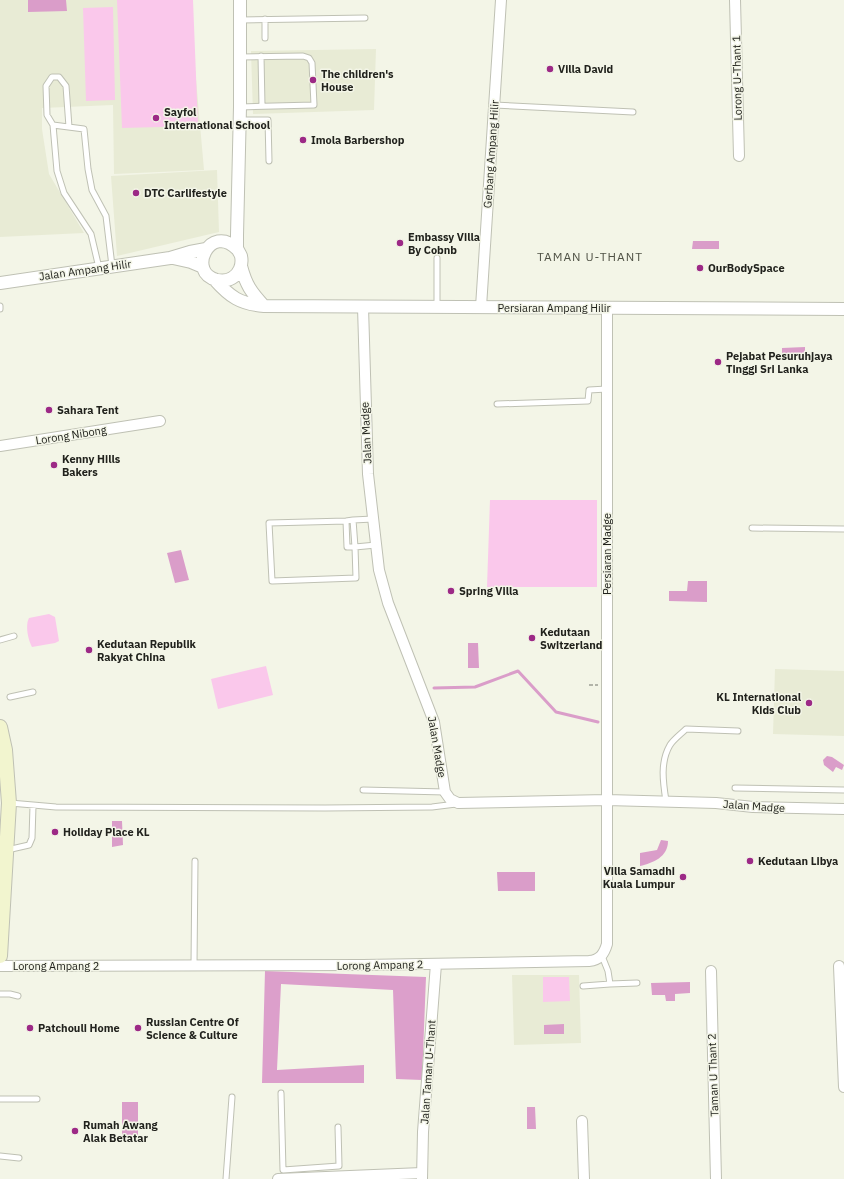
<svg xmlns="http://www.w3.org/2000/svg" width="844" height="1179" viewBox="0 0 844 1179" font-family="'IBM Plex Sans',sans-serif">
	<rect width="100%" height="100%" fill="#f3f5e7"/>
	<!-- built -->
	<path fill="#e8ebd5" d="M0 0H189L204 170 114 174 113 105 42 108V129L49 174 84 233 0 237Z
		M376 49 374 110 253 114 251 51Z
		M217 170 219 232 117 256 111 176Z
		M775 669 844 671V736L773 734Z
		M512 975H579L581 1043 514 1045Z"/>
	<!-- green -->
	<path fill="#fac8eb" d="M117 0H193L198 126 122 128Z
		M113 7 115 100 86 101 83 8Z
		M490 500H597V587H487Z
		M49 614 55 617 59 641 55 643 32 647C28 640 25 625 29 618Z
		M266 666 273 695 218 709 211 679Z
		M543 977H569L570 1001 543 1002Z"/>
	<!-- forest -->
	<path fill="#dc9fcb" d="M265 971 426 977 422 1080 396 1079 393 990 281 984 277 1070 364 1065V1083H262Z"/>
	<!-- water -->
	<path fill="#da9dc9" d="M28 0H66L67 11 28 12Z
		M693 241H719V249H692Z
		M805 347V356L782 357V348Z
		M181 550 189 580 175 583 167 553Z
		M688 581H707V602L669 601V591H687Z
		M468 643H478L479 668H468Z
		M827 756 832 757 844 765 842 770 836 767 833 772 824 765 823 760Z
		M112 821H122L123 845 112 847Z
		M661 840 668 841C668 857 653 863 640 866V853L657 850Z
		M497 872H535V891H498Z
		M690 982V993L675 994V1001H666L665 995H652L651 983Z
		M564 1024V1034H544V1025Z
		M122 1102H138V1135L122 1136Z
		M527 1107H535L536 1129H527Z"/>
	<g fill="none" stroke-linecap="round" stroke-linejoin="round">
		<!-- stream -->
		<path stroke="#da9dc9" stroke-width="3" d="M434 688 475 687 518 671 556 712 598 722"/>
		<defs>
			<path id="service" d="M265 19V38
				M240 20 365 18
				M261 56 262 106
				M494 105 633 112
				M240 107 314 105 312 63 309 58 303 56 240 57
				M240 120H268L269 161
				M53 125 84 129 88 169 92 190 106 216 112 266
				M69 127 66 86 59 77H52L46 86 47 115 53 125 57 171 64 193 91 234 99 268
				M0 306V309
				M437 307V258
				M497 404 588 401 589 390 607 389
				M373 519 353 520 355 547 376 545
				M346 521 347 547H355L356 578 272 581 269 523 346 521 353 520
				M752 528 844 529
				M0 640 14 636
				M10 697 33 692
				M735 788 844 790
				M363 790 445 792
				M666 801C663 782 660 762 670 745 674 739 681 734 686 729L738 731
				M10 803 56 807 325 808 432 807 456 804
				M7 850 29 845 32 838 33 806
				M194 965 195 861
				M610 984 637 983
				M583 986 610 984 608 971 602 956
				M0 994H10L18 996
				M281 1093 283 1170 339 1166 338 1127
				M0 1099H37
				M0 1156 19 1158
				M226 1179 232 1097"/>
			<path id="minor" d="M735 0 739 156
				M363 307 368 474 379 570 388 603 434 722 445 792 450 799 458 803 607 800 716 803 753 807 844 809
				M481 307 501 0
				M0 446 160 421
				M0 966 363 965 589 961C600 960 604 954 607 944V308
				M839 966 844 1087
				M711 971 716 1179
				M582 1121 584 1179
				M278 1179 422 1173
				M422 1179 423 1132 436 964"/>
			<path id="tertiary" d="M237 249C210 222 186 273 217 280 222 281 227 281 232 278 239 274 243 265 241 256 240 253 238 251 237 248 237 244 237 239 237 235L240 107V0
				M173 258 191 262 203 267
				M241 266C246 285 251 292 264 306
				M214 279C230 297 240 304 264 306L844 309
				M0 283 170 258 190 252 206 249"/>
			<path id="secondary" d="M0 727 5 750 9 803 0 956"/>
		</defs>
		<!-- service casing -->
		<use href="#service" stroke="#bfc1b4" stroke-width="7"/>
		<!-- minor casing -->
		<use href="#minor" stroke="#bfc1b4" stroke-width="12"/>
		<!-- tertiary casing -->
		<use href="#tertiary" stroke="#bfc1b4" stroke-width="14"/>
		<!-- secondary casing -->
		<use href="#secondary" stroke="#bfc1b4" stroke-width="16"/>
		<!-- path -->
		<path stroke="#b2b4a9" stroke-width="2" stroke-dasharray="4 2" stroke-linecap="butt" d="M589 685H598"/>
		<!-- service -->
		<use href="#service" stroke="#fff" stroke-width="5"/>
		<!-- minor -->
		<use href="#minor" stroke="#fff" stroke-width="10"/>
		<!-- tertiary -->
		<use href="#tertiary" stroke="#fff" stroke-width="12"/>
		<!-- secondary -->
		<use href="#secondary" stroke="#f2f5cf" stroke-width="14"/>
	</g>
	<!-- markers -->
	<g fill="#9c2986" stroke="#f3f5e7" stroke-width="1.5">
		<circle cx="550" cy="69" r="4"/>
		<circle cx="313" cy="80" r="4"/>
		<circle cx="156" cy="118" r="4"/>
		<circle cx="303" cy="140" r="4"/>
		<circle cx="136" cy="193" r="4"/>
		<circle cx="400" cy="243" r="4"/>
		<circle cx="700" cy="268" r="4"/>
		<circle cx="718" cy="362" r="4"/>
		<circle cx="49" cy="410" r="4"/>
		<circle cx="54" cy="465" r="4"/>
		<circle cx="451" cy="591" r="4"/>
		<circle cx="532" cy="638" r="4"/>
		<circle cx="89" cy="650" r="4"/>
		<circle cx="809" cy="703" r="4"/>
		<circle cx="55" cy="832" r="4"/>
		<circle cx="750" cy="861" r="4"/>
		<circle cx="683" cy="877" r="4"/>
		<circle cx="30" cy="1028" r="4"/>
		<circle cx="138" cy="1028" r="4"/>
		<circle cx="75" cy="1131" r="4"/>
	</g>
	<g text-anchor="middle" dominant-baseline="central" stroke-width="3" stroke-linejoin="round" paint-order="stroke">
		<!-- poi labels -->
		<g font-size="11" font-weight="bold" fill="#21221d" stroke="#f3f5e7" text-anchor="start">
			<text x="558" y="69">Villa David</text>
			<text x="321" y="74">The children's<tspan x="321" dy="13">House</tspan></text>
			<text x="164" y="112">Sayfol<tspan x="164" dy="13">International School</tspan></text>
			<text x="311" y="140">Imola Barbershop</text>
			<text x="144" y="193">DTC Carlifestyle</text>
			<text x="408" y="237">Embassy Villa<tspan x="408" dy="13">By Cobnb</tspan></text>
			<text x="708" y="268">OurBodySpace</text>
			<text x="726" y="356">Pejabat Pesuruhjaya<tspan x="726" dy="13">Tinggi Sri Lanka</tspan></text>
			<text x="57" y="410">Sahara Tent</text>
			<text x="62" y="459">Kenny Hills<tspan x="62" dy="13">Bakers</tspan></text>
			<text x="459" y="591">Spring Villa</text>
			<text x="540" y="632">Kedutaan<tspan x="540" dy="13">Switzerland</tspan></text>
			<text x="97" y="644">Kedutaan Republik<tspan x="97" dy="13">Rakyat China</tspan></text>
			<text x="801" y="697" text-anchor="end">KL International<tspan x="801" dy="13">Kids Club</tspan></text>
			<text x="63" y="832">Holiday Place KL</text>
			<text x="758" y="861">Kedutaan Libya</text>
			<text x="675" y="871" text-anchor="end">Villa Samadhi<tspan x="675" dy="13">Kuala Lumpur</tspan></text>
			<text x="146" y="1022">Russian Centre Of<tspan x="146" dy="13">Science &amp; Culture</tspan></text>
			<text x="38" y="1028">Patchouli Home</text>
			<text x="83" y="1125">Rumah Awang<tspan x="83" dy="13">Alak Betatar</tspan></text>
		</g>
		<!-- street labels -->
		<g font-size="11" fill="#21221d" stroke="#f3f5e7">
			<text transform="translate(737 78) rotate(-91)">Lorong U-Thant 1</text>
			<text transform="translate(491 154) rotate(-86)">Gerbang Ampang Hilir</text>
			<text transform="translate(85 270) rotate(-8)">Jalan Ampang Hilir</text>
			<text x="554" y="308">Persiaran Ampang Hilir</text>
			<text transform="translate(366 433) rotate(-93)">Jalan Madge</text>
			<text transform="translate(71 435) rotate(-9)">Lorong Nibong</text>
			<text transform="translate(607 554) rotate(-90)">Persiaran Madge</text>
			<text transform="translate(437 747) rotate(80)">Jalan Madge</text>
			<text transform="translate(754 806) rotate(4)">Jalan Madge</text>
			<text transform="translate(380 965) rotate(-1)">Lorong Ampang 2</text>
			<text x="56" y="966">Lorong Ampang 2</text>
			<text transform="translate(428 1072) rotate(-86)">Jalan Taman U-Thant</text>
			<text transform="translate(713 1075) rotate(-92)">Taman U Thant 2</text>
		</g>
		<!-- neighbourhood labels -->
		<g font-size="12" letter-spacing="1" fill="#505246" stroke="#f3f5e7">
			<text x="590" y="256">TAMAN U-THANT</text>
		</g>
	</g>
</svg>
